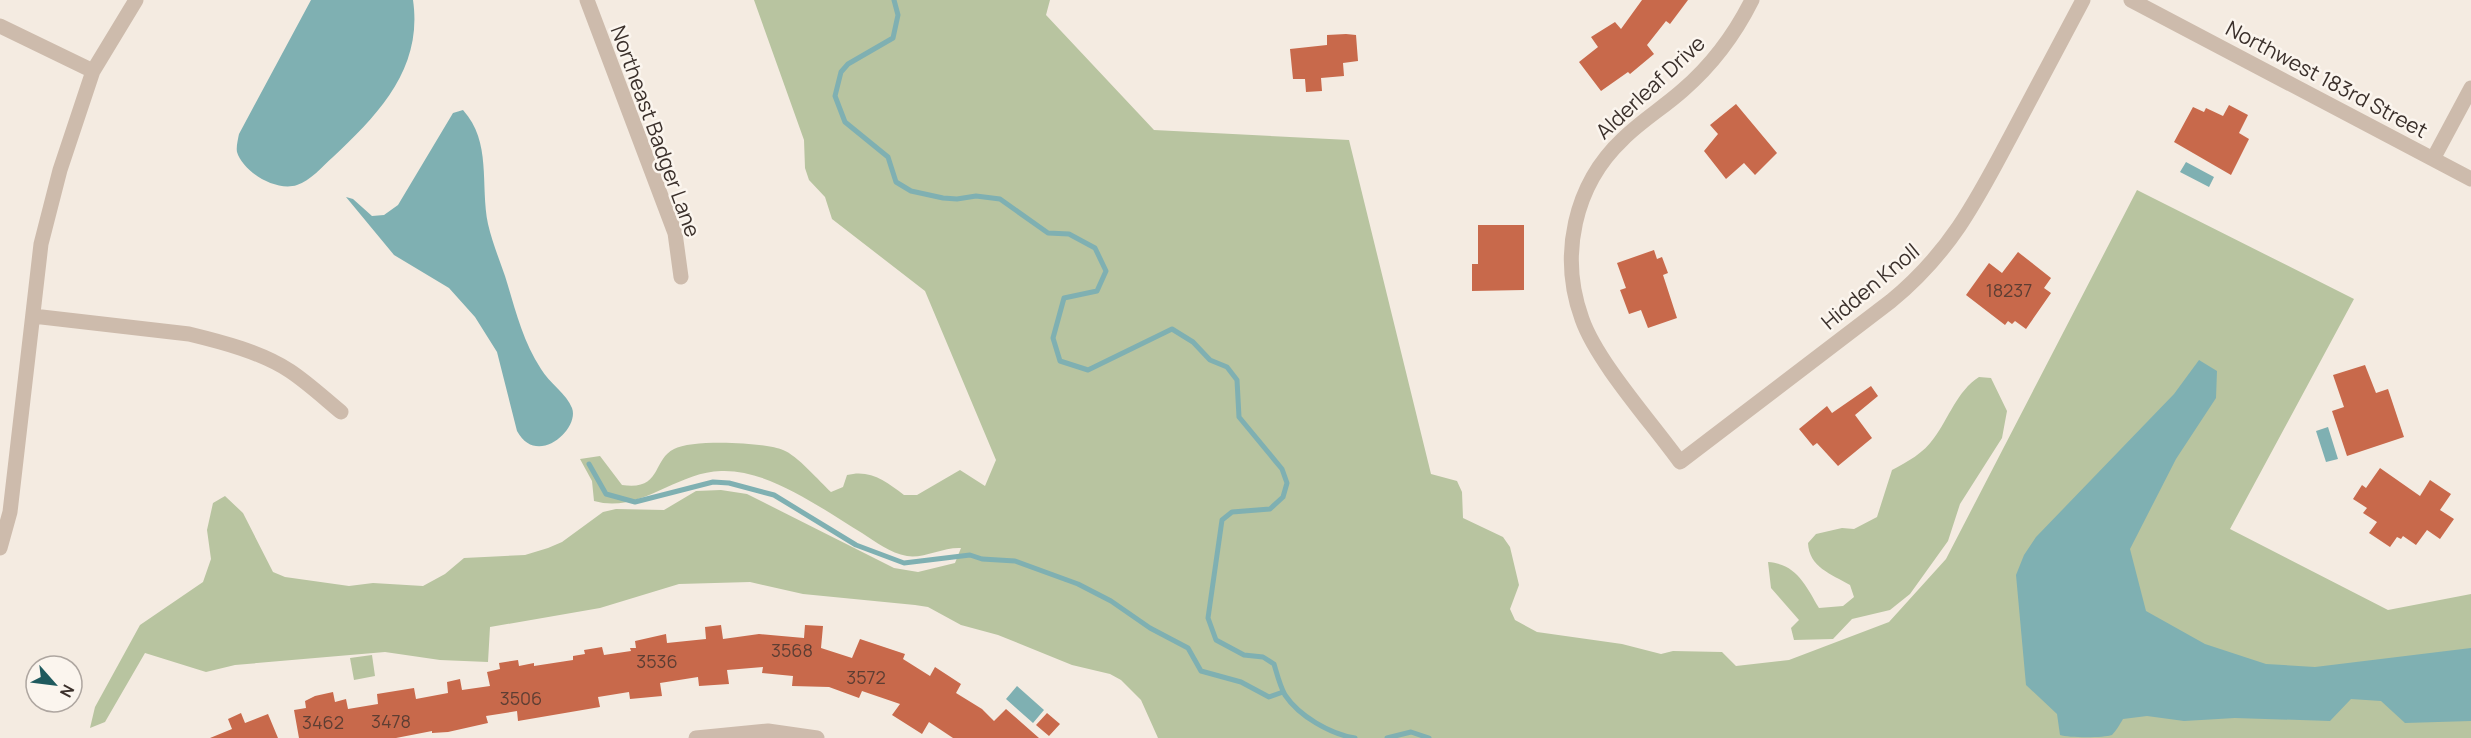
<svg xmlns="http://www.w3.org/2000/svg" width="2471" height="738" viewBox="0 0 2471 738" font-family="Manrope,sans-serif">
	<rect width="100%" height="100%" fill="#f4ebe1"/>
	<!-- green -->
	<path fill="#b8c4a0" d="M754 0H1050L1046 15 1154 130 1349 140 1431 474 1457 481 1462 492 1463 518 1503 537 1510 547 1519 585 1510 609 1515 620 1537 632 1622 644 1661 654 1673 651 1722 652 1736 666 1789 660 1889 622 1946 559 2137 190 2354 299 2230 529 2388 610 2471 594V738H1158L1141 700 1121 680 1110 674 1072 665 998 635 961 625 928 607 915 605 803 594 750 582 679 584 600 608 490 627 488 662 440 660 385 652 235 665 206 672 145 653 105 722 90 728 95 707 140 625 203 582 211 559 207 530 213 503 225 496 243 513 273 572 285 577 349 586 373 583 423 586 445 574 464 558 525 555 548 548 562 542 603 512 616 509 664 510 696 491 721 490 747 494 894 568 918 572 955 563 961 548C943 547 923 559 907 556 890 553 876 542 862 533 822 509 769 469 721 471 676 472 640 514 594 501L592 481 580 459 600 456 622 485C662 491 652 460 674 449 692 439 763 442 783 450 797 455 820 482 831 492L843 487 847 475C870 469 886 481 904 495H917L960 470 985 486 996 460 925 291 832 219 825 197 809 180 805 168 804 140Z
		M1979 377 1991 378 2007 411 2002 438 1960 504 1948 541 1910 594 1890 610 1852 619 1833 639 1794 640 1791 628 1799 620 1771 588 1768 562C1797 564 1806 586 1819 608L1843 606 1854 597 1850 585C1831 574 1809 567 1808 543L1816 534 1842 528 1854 529 1877 517 1892 470C1907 462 1924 453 1934 438 1949 418 1957 391 1979 377Z
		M372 655 375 676 354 680 350 658Z"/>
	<!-- water -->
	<path fill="#7fb0b2" d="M311 0H413C423 68 379 114 333 157 323 166 310 181 297 185 276 192 243 172 237 152 236 147 238 139 239 134Z
		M463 110C492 142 480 185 488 224 492 241 499 259 505 276 515 308 522 340 541 369 549 383 567 394 572 408 580 429 537 468 517 431L497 352 475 317 449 288 394 255 346 197 353 199 372 216 384 215 398 205 453 113Z
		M2186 162 2214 177 2209 187 2180 172Z
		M2199 360 2217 371 2216 398 2176 459 2130 549 2146 611 2205 644 2266 664 2315 667 2471 648V721L2405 723 2381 701 2351 699 2330 721 2235 718 2184 721 2147 716 2123 719C2120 724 2116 731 2112 735 2104 738 2069 738 2060 735L2057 714 2026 685 2016 575 2024 555 2036 537 2174 394Z
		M2328 427 2338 459 2326 462 2316 431Z
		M1017 686 1044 710 1033 723 1006 699Z"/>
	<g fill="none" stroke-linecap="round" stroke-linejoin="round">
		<!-- stream -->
		<path stroke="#7fb0b2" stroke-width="5" d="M894 0 898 15 893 38 848 64 841 72 835 96 845 122 888 157 896 182 911 191 943 198 957 199 976 196 1000 199 1048 233 1069 234 1095 248 1106 271 1097 291 1064 298 1053 338 1060 361 1088 370 1172 329 1193 342 1210 360 1227 367 1237 380 1239 417 1282 469 1287 483 1283 497 1270 509 1232 512 1222 520 1208 618 1216 640 1244 655 1263 657 1274 664C1277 674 1280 686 1285 695 1299 716 1330 734 1355 738
			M589 464 606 494 635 502 713 482 729 483 774 495 856 545 904 563 970 555 982 559 1015 561 1078 584 1111 601 1150 628 1188 648 1201 671 1241 682 1269 697 1283 692
			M1387 738 1411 732 1429 738"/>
	</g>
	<!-- building -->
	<path fill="#c8694b" d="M1642 0H1688L1670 24 1666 21 1647 45 1654 54 1630 74 1628 72 1601 91 1579 62 1598 47 1591 37 1615 22 1621 29Z
		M1346 34 1356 35 1358 61 1343 63 1344 76 1321 78 1322 91 1306 92 1305 79H1293L1290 49 1327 45V35Z
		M1736 104 1777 153 1755 175 1744 163 1726 179 1704 151 1718 134 1710 125Z
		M2229 105 2248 115 2239 133 2249 139 2231 175 2174 142 2193 107 2204 112 2206 108 2223 116Z
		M1478 225H1524V290L1472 291V264H1478Z
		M1654 250 1657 259 1662 257 1668 273 1663 275 1677 318 1648 328 1641 310 1629 314 1620 290 1626 288 1617 263Z
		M2018 252 2051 278 2044 288 2051 293 2026 329 2015 321 2012 324 2008 321 2005 325 1966 295 1989 263 2002 273Z
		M2365 365 2376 393 2388 389 2404 437 2347 456 2332 411 2344 407 2333 375Z
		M1871 386 1878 396 1855 415 1872 438 1838 466 1817 443 1813 446 1799 429 1827 406 1832 413Z
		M2380 468 2420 496 2430 480 2451 494 2440 510 2454 519 2440 539 2427 530 2416 545 2403 536 2401 539 2397 537 2390 547 2369 533 2377 522 2363 513 2367 508 2353 499 2362 485 2366 488Z
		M721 625 723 639 759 634 804 638 805 625 823 626 821 648 852 658 860 639 905 654 903 659 930 676 935 667 961 684 956 693 982 709 994 721 1006 709 1039 738H953L929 722 922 734 892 715 900 704 862 691 859 698 829 687 792 686 793 676 762 673 763 667 727 670 729 684 699 686 698 677 660 683 662 696 630 699 629 692 598 697 600 707 518 721 517 711 486 716 488 723 448 732 432 733V731L396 738H299L294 710 306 708 305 701 315 696 333 692 335 702 346 699 348 709 378 704 377 694 414 688 416 699 448 693 447 682 460 679 462 690 490 686 487 672 500 669 499 663 518 660 519 666 534 663V666L573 660V656L585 654 584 650 602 647 604 655 631 651 630 648H636L635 641 666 634 667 643 706 639 705 627Z
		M241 713 245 723 268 714 278 738H210L232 729 228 719Z
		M1047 713 1060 724 1049 736 1036 725Z"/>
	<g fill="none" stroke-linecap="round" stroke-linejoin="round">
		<!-- street -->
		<path stroke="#cdbbac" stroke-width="15" d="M587 0 675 233 681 277
			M1752 0C1735 34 1712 65 1683 90 1664 107 1641 121 1623 139 1574 185 1559 256 1582 319 1597 362 1652 423 1680 462L1891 301C1952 251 1978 198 2014 130 2037 87 2060 43 2083 0
			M2131 0 2471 179
			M0 26 93 71
			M2433 159 2471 88
			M33 316 189 334C222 342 261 352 290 371 308 383 324 398 341 412
			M0 548 10 512 41 244 60 170 93 71 136 0
			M696 738 768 731 817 738"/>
	</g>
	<g text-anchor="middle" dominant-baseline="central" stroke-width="5" stroke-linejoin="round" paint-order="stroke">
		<!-- number labels -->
		<g font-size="18" fill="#5e3e33">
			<text x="2009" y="290">18237</text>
			<text x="792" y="650">3568</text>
			<text x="657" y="661">3536</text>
			<text x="866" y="677">3572</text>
			<text x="521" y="698">3506</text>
			<text x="391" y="721">3478</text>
			<text x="323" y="722">3462</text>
		</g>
		<!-- street labels -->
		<g font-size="21" fill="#3b302b" stroke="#fbf5ee">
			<text transform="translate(2327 79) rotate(28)">Northwest 183rd Street</text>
			<text transform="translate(1650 87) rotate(-43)">Alderleaf Drive</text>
			<text transform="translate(656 131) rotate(70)">Northeast Badger Lane</text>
			<text transform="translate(1870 286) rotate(-40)">Hidden Knoll</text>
		</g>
	</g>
	<!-- north arrow -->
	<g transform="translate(54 684) rotate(118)"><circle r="28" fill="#fbf5ee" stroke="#aea6a0" stroke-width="1.5"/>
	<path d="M0-4.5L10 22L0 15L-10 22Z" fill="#1f5a5e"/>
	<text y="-9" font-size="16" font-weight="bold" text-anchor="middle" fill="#3b302b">N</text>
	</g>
</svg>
